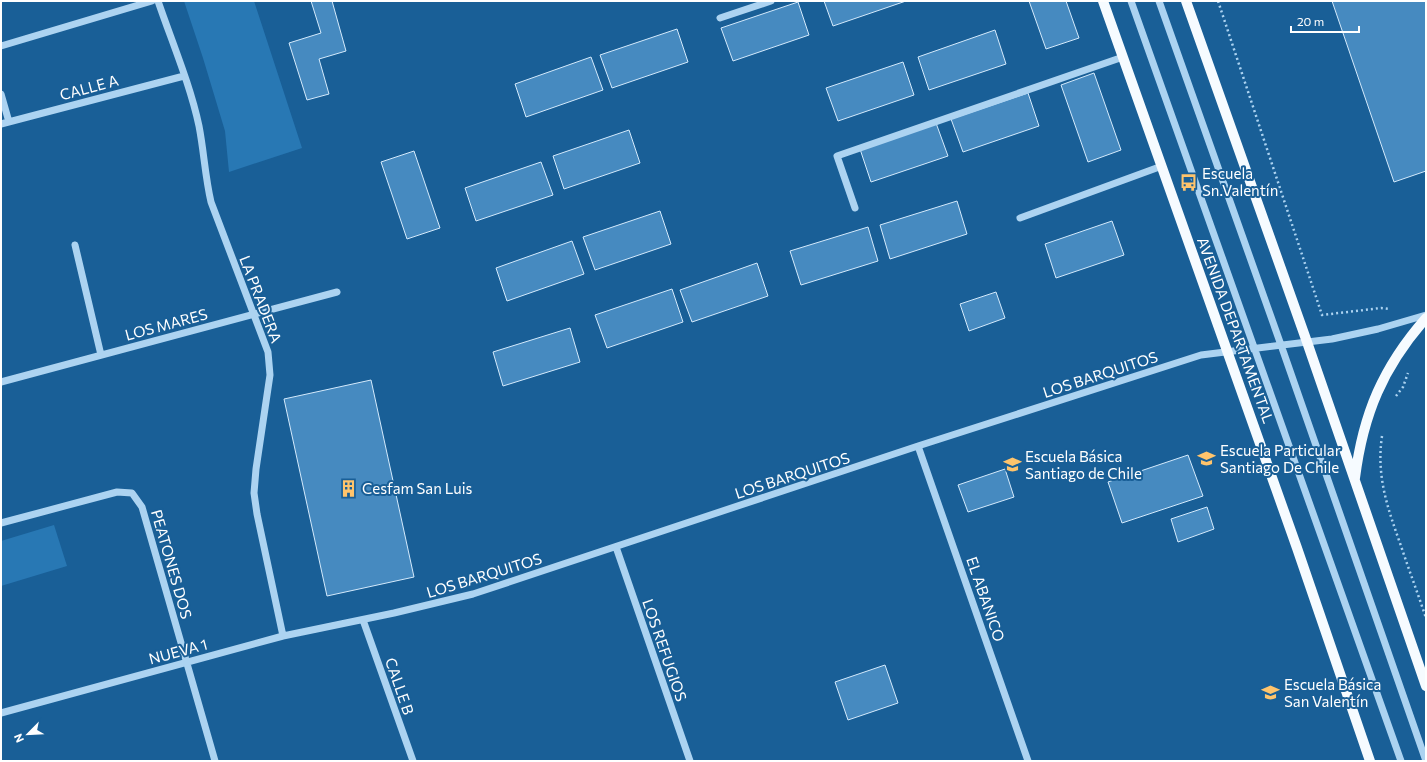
<svg xmlns="http://www.w3.org/2000/svg" width="1427" height="762" viewBox="0 0 1427 762" font-family="Commissioner,sans-serif">
	<rect width="100%" height="100%" fill="#195f97"/>
	<!-- green -->
	<path fill="#2878b4" d="M184 1H254L302 148 229 172 225 131 203 58Z
		M54 525 67 566 1 586V541Z"/>
	<!-- building -->
	<path fill="#468ac0" stroke="#d4eafc" d="M311 1H332L346 51 319 59 329 94 307 100 289 43 321 33Z
		M824 1H906L833 26Z
		M1029 1H1066L1079 38 1046 49Z
		M1332 1H1426V171L1394 182Z
		M798 2 809 35 733 61 721 28Z
		M677 29 688 62 612 88 600 55Z
		M995 30 1006 64 929 90 918 57Z
		M591 57 603 90 526 117 515 84Z
		M903 62 914 95 838 121 826 88Z
		M1094 73 1121 150 1088 162 1061 85Z
		M1028 93 1039 126 963 152 951 119Z
		M936 123 948 156 871 182 860 149Z
		M629 130 640 163 564 189 553 156Z
		M414 151 440 228 407 239 381 162Z
		M541 162 553 195 476 221 465 188Z
		M957 201 967 234 890 259 880 225Z
		M660 211 671 244 595 270 583 237Z
		M1112 221 1124 255 1056 278 1045 244Z
		M868 227 878 261 801 285 790 251Z
		M572 241 584 274 507 301 496 268Z
		M757 263 768 296 692 322 680 290Z
		M672 289 683 322 607 348 595 315Z
		M996 292 1005 318 969 331 960 304Z
		M570 328 580 362 503 386 493 352Z
		M371 380 414 577 327 596 284 399Z
		M1188 455 1203 496 1122 523 1108 482Z
		M1005 469 1014 497 968 512 958 485Z
		M1207 507 1214 529 1178 542 1171 519Z
		M885 665 898 703 848 720 835 682Z"/>
	<g fill="none" stroke-linecap="round" stroke-linejoin="round">
		<!-- path -->
		<path stroke="#acd3f1" stroke-width="2.5" stroke-dasharray="2 3" stroke-linecap="butt" d="M1218 1 1322 315 1381 308 1390 309
			M1396 396 1403 387 1408 373
			M1382 436C1376 477 1388 509 1401 546 1409 570 1418 594 1426 618"/>
		<!-- minor -->
		<path stroke="#acd3f1" stroke-width="7" d="M158 1C172 42 190 84 199 126 204 152 205 176 211 202L268 352 270 375 256 469 254 493 257 514 283 636
			M1131 1 1401 761
			M1159 1 1281 345 1426 761
			M720 18 771 1
			M1 46 152 1
			M1 94 9 122
			M1 124 184 76
			M855 208 837 156 1123 57
			M1020 218 1162 166
			M75 245 101 355
			M1 382 337 292
			M918 446 1028 761
			M1 523 117 492 132 493 142 507 215 761
			M616 547 690 761
			M363 620 413 761
			M1 713 283 636 394 613 473 594 918 446 1201 355 1332 339 1378 329 1426 315"/>
		<!-- major -->
		<path stroke="#f6fbff" stroke-width="10" d="M1103 1 1297 548 1370 761
			M1186 1 1307 342 1426 686
			M1355 478C1363 414 1383 367 1426 318"/>
	</g>
	<!-- icons -->
	<defs>
		<symbol id="bus-bare" viewBox="-9 -9 18 18"><path d="M-5-6H5V4H4V6H2V4H-2V6H-4V4H-5ZM-3.5-4V0h7V-4ZM-3.5 1.2v1.5H-2V1.2ZM2 1.2v1.5H3.5V1.2Z" fill="#ffc46c" stroke="#195f97" stroke-width="2.5" paint-order="stroke"/></symbol>
		<symbol id="school-bare" viewBox="-9 -9 18 18"><path d="M0-5L7-2L0 1L-7-2ZM-4 1L0 2.5L4 1V4Q0 6-4 4Z" fill="#ffc46c" stroke="#195f97" stroke-width="2.5" paint-order="stroke"/></symbol>
		<symbol id="building-bare" viewBox="-9 -9 18 18"><path d="M-4-6H4V6H1V3H-1V6H-4ZM-2.5-4.3h1.7v1.8h-1.7ZM.8-4.3h1.7v1.8H.8ZM-2.5-1h1.7V.8h-1.7ZM.8-1h1.7V.8H.8Z" fill="#ffc46c" stroke="#195f97" stroke-width="2.5" paint-order="stroke"/></symbol>
	</defs>
	<g fill-rule="evenodd">
		<use href="#bus-bare" x="1176" y="170" width="25" height="25"/>
		<use href="#school-bare" x="1194" y="446" width="25" height="25"/>
		<use href="#school-bare" x="1000" y="452" width="25" height="25"/>
		<use href="#building-bare" x="336" y="476" width="25" height="25"/>
		<use href="#school-bare" x="1258" y="680" width="25" height="25"/>
	</g>
	<g text-anchor="middle" dominant-baseline="central" stroke-width="4" stroke-linejoin="round" paint-order="stroke">
		<!-- street labels -->
		<g font-size="15" fill="#fff" stroke="#195f97">
			<text transform="translate(89 87) rotate(-15)">CALLE A</text>
			<text transform="translate(261 299) rotate(69)">LA PRADERA</text>
			<text transform="translate(166 324) rotate(-15)">LOS MARES</text>
			<text transform="translate(1236 330) rotate(70)">AVENIDA DEPARTAMENTAL</text>
			<text transform="translate(1100 374) rotate(-18)">LOS BARQUITOS</text>
			<text transform="translate(792 475) rotate(-18)">LOS BARQUITOS</text>
			<text transform="translate(172 564) rotate(74)">PEATONES DOS</text>
			<text transform="translate(484 575) rotate(-17)">LOS BARQUITOS</text>
			<text transform="translate(986 599) rotate(71)">EL ABANICO</text>
			<text transform="translate(665 650) rotate(71)">LOS REFUGIOS</text>
			<text transform="translate(178 651) rotate(-15)">NUEVA 1</text>
			<text transform="translate(400 686) rotate(71)">CALLE B</text>
		</g>
		<!-- poi labels -->
		<g font-size="15" fill="#fff" stroke="#195f97" text-anchor="start">
			<text x="1202" y="173">Escuela<tspan x="1202" dy="17">Sn.Valentín</tspan></text>
			<text x="1220" y="450">Escuela Particular<tspan x="1220" dy="17">Santiago De Chile</tspan></text>
			<text x="1025" y="456">Escuela Básica<tspan x="1025" dy="17">Santiago de Chile</tspan></text>
			<text x="362" y="488">Cesfam San Luis</text>
			<text x="1284" y="684">Escuela Básica<tspan x="1284" dy="17">San Valentín</tspan></text>
		</g>
	</g>
	<!-- border -->
	<rect width="1427" height="762" fill="none" stroke="#ffffff" stroke-width="4"/>
	<!-- north arrow -->
	<g transform="translate(28 734) rotate(246)" stroke="#195f97" stroke-width="3" paint-order="stroke">
	<path d="M0-3L7 15L0 10L-7 15Z" fill="#ffffff"/>
	<text y="-6" font-size="11" font-weight="bold" text-anchor="middle" fill="#ffffff">N</text>
	</g>
	<!-- scale -->
	<path d="M1291 26v6h68v-6" fill="none" stroke="#ffffff" stroke-width="2"/>
	<text x="1297" y="26" font-size="12" fill="#ffffff" stroke="#195f97" stroke-width="3" paint-order="stroke">20 m</text>
</svg>
